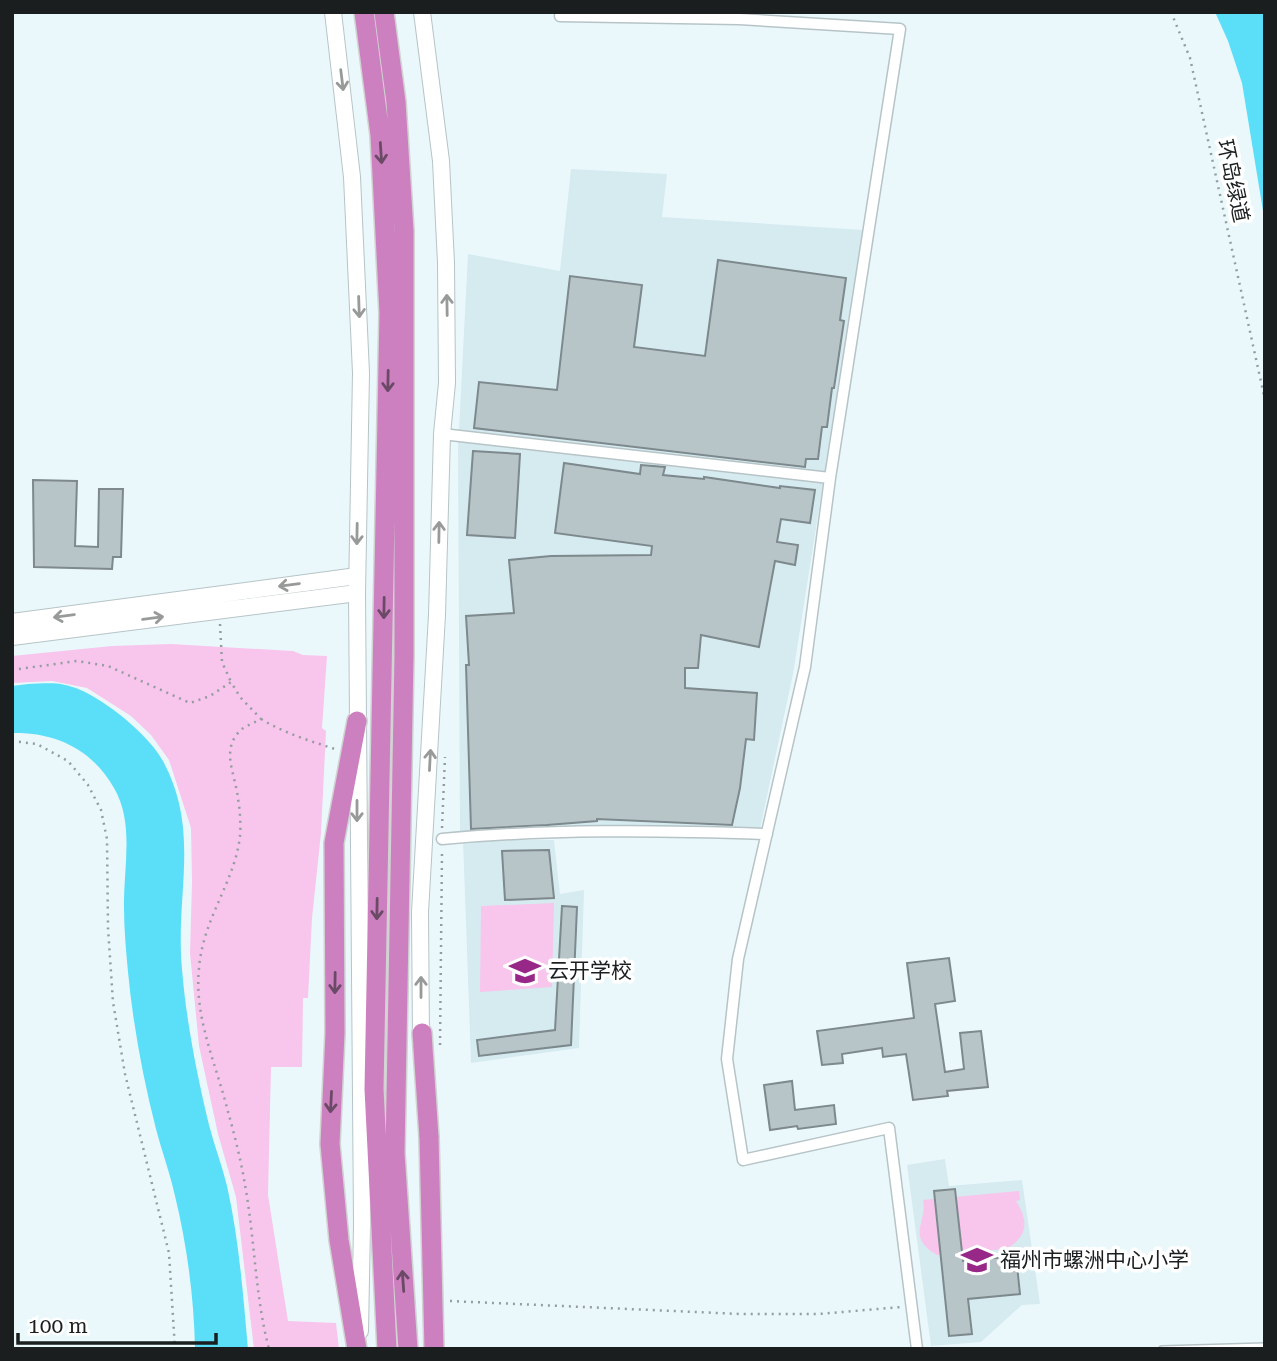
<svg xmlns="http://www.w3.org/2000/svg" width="1277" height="1361" viewBox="0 0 1277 1361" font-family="'Roboto Serif','Noto Sans SC',serif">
	<rect width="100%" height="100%" fill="#ebf8fb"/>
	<!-- built -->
	<path fill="#d5ebf0" d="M571 169 667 174 662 217 863 230 793 674 760 829 460 834 458 449 468 254 560 271Z
		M463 840H554L560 894 584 890 579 1048 471 1063Z
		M945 1159 949 1186 1022 1180 1040 1304 1022 1305 981 1342 931 1346 907 1165Z"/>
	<!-- green -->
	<path fill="#f8c5ed" d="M171 644 293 651 303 655 327 656 322 728 326 731 321 833 312 918 308 998H303L302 1067H271L268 1195 288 1321 336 1323 339 1349H254L236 1197 218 1134 199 1046 190 953 192 882 191 828 169 760 151 735 131 716 87 688 52 681 12 683V656L112 646Z
		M554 903 552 987 480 992 481 906Z
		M1019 1191 1020 1200 1016 1201C1029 1221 1028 1237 1006 1249L937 1255C905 1237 928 1222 923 1200Z"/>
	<!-- water -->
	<path fill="#5bdff8" d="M1215 12H1265V223L1242 83 1228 41Z
		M28 684C39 684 53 682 65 685 95 690 149 734 163 761 201 832 175 894 182 969 186 1020 197 1075 209 1125 214 1145 222 1165 227 1186 239 1239 243 1294 248 1349H195C194 1298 187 1245 175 1196 170 1173 162 1152 156 1129 143 1078 133 1025 128 972 126 951 124 929 124 908 123 869 135 824 114 788 92 749 55 732 12 733V686Z"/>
	<!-- building -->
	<path fill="#b8c5c8" stroke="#7d898c" stroke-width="2" d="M718 260 846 278 840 320 844 321 834 388H832L827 427H822L818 459H806L805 467 474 428 479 382 557 390 570 276 642 285 634 347 705 356Z
		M473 451 520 454 515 538 467 535Z
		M564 463 640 474 641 465 665 467 663 475 704 479V477L780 488V486L815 490 810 523 781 519 777 542 798 545 795 565 775 561 759 647 701 635 698 668H685V688L757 693 754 740 746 739 740 788 732 825 597 819V821L547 825 471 829 466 665H469L466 616 514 613 509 560 551 556 651 555 652 546 555 533Z
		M33 480 77 481 75 546 98 547 99 489H123L121 557H113L112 569 34 567Z
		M549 850 554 898 505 900 502 851Z
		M562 906 577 907 571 1045 479 1056 477 1040 555 1030Z
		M949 958 955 1001 935 1004 945 1072 964 1069 960 1033 981 1031 988 1087 947 1091 948 1096 913 1100 906 1054 883 1057 882 1048 842 1054 843 1063 822 1065 817 1031 914 1018 907 963Z
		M792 1081 795 1110 834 1105 836 1124 798 1129 797 1126 770 1130 764 1085Z
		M955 1189 963 1261 1016 1256 1020 1294 968 1299 972 1334 949 1336 934 1191Z"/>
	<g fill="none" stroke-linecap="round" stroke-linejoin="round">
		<defs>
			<path id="lane" d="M1162 1349 1265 1346"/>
			<path id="street" d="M560 16 739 19 900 29 830 478 805 667 738 959 727 1059 743 1160 889 1128 917 1349
				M442 434 830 478
				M442 839C550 829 658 830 767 834"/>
			<path id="secondary" d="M333 12 352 177 361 373 357 593 362 1225 360 1331
				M12 622 357 576
				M12 637 357 593
				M421 1042 420 912 437 615 442 434 447 383 446 263 441 161 422 12"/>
			<path id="highway" d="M364 12 380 135 389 313 374 1089 387 1349
				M384 12 396 102 404 231V656L395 1153 408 1349
				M357 721 334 843 335 1033 330 1144 339 1240 357 1349
				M422 1033 429 1137"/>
		</defs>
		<!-- lane casing -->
		<use href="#lane" stroke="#b7c4c7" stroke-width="8"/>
		<!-- street casing -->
		<use href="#street" stroke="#b7c4c7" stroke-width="13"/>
		<!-- secondary casing -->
		<use href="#secondary" stroke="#b7c4c7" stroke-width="18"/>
		<!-- highway casing -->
		<use href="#highway" stroke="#d1d2d2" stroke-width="22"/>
		<!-- path -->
		<path stroke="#939d9f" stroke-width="2.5" stroke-dasharray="2 5" stroke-linecap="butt" d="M1171 12 1190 58 1265 400
			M220 624 222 662 231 682
			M12 670 77 661 108 666 190 703 210 696 231 682 240 697 261 719C256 722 247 725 242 729 219 749 236 775 238 799 240 810 241 825 240 836 235 882 203 918 199 968 194 1017 215 1061 227 1108 234 1133 241 1160 245 1185 255 1240 255 1296 269 1349
			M261 719C284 733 310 741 335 749
			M12 741 37 744 68 761 88 785 101 810 107 839 108 928 113 1002 125 1074 169 1253 175 1349
			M442 828 445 757
			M440 1045 442 852
			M450 1301 740 1314H819L901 1307"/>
		<!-- lane -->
		<use href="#lane" stroke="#fff" stroke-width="5"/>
		<!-- street -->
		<use href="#street" stroke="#fff" stroke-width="10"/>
		<!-- secondary -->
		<use href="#secondary" stroke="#fff" stroke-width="16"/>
		<!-- highway -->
		<use href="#highway" stroke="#cd80bf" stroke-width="19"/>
		<defs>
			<path id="highway-bridge" d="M429 1137 434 1349"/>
		</defs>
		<!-- highway-bridge casing -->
		<use href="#highway-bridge" stroke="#d1d2d2" stroke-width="22" stroke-linecap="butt"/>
		<!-- highway-bridge -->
		<use href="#highway-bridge" stroke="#cd80bf" stroke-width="19"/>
	</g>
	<!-- one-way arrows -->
	<defs><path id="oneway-shaft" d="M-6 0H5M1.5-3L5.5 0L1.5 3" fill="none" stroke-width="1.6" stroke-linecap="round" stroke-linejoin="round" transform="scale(1.75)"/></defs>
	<g stroke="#989a9a">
		<use href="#oneway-shaft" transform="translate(342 80) rotate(83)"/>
		<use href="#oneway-shaft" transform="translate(447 305) rotate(-91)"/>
		<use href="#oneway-shaft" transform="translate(359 307) rotate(88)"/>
		<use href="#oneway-shaft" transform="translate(439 532) rotate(-89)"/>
		<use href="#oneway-shaft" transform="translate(357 534) rotate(91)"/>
		<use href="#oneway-shaft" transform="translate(289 585) rotate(172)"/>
		<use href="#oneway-shaft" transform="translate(64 616) rotate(172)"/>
		<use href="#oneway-shaft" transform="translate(153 618) rotate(-8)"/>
		<use href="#oneway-shaft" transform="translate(430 760) rotate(-87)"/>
		<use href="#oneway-shaft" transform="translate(357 811) rotate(90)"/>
		<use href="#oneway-shaft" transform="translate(421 987) rotate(-90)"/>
	</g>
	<g stroke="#6b4a67">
		<use href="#oneway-shaft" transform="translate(381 153) rotate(86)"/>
		<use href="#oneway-shaft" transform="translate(388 381) rotate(91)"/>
		<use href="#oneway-shaft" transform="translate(384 608) rotate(91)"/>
		<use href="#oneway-shaft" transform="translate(377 909) rotate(91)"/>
		<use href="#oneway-shaft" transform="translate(335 983) rotate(91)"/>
		<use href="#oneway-shaft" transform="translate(331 1102) rotate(93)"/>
		<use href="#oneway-shaft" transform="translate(403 1281) rotate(-94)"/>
	</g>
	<!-- icons -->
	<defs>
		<symbol id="school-bare" viewBox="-9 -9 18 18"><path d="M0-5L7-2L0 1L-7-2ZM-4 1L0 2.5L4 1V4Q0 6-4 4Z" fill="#972888" stroke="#fff" stroke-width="2.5" paint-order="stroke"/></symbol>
	</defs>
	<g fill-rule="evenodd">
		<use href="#school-bare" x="503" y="949" width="44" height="44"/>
		<use href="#school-bare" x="955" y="1238" width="44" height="44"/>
	</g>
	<g text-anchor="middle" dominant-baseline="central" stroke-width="7" stroke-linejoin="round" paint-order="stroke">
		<!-- street labels -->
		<g font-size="21" fill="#1a1e1f" stroke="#fff">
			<text transform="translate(1233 181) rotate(78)">环岛绿道</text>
		</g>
		<!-- poi labels -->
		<g font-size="21" fill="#1a1e1f" stroke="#fff" text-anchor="start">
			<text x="548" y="971">云开学校</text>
			<text x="1000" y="1260">福州市螺洲中心小学</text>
		</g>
	</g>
	<!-- border -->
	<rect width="1277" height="1361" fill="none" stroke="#1a1e1f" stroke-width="28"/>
	<!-- scale -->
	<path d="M18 1333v10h198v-10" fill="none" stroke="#1a1e1f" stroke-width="3.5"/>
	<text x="28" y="1333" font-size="21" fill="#1a1e1f" stroke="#ffffff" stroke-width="5" paint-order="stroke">100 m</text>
</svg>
